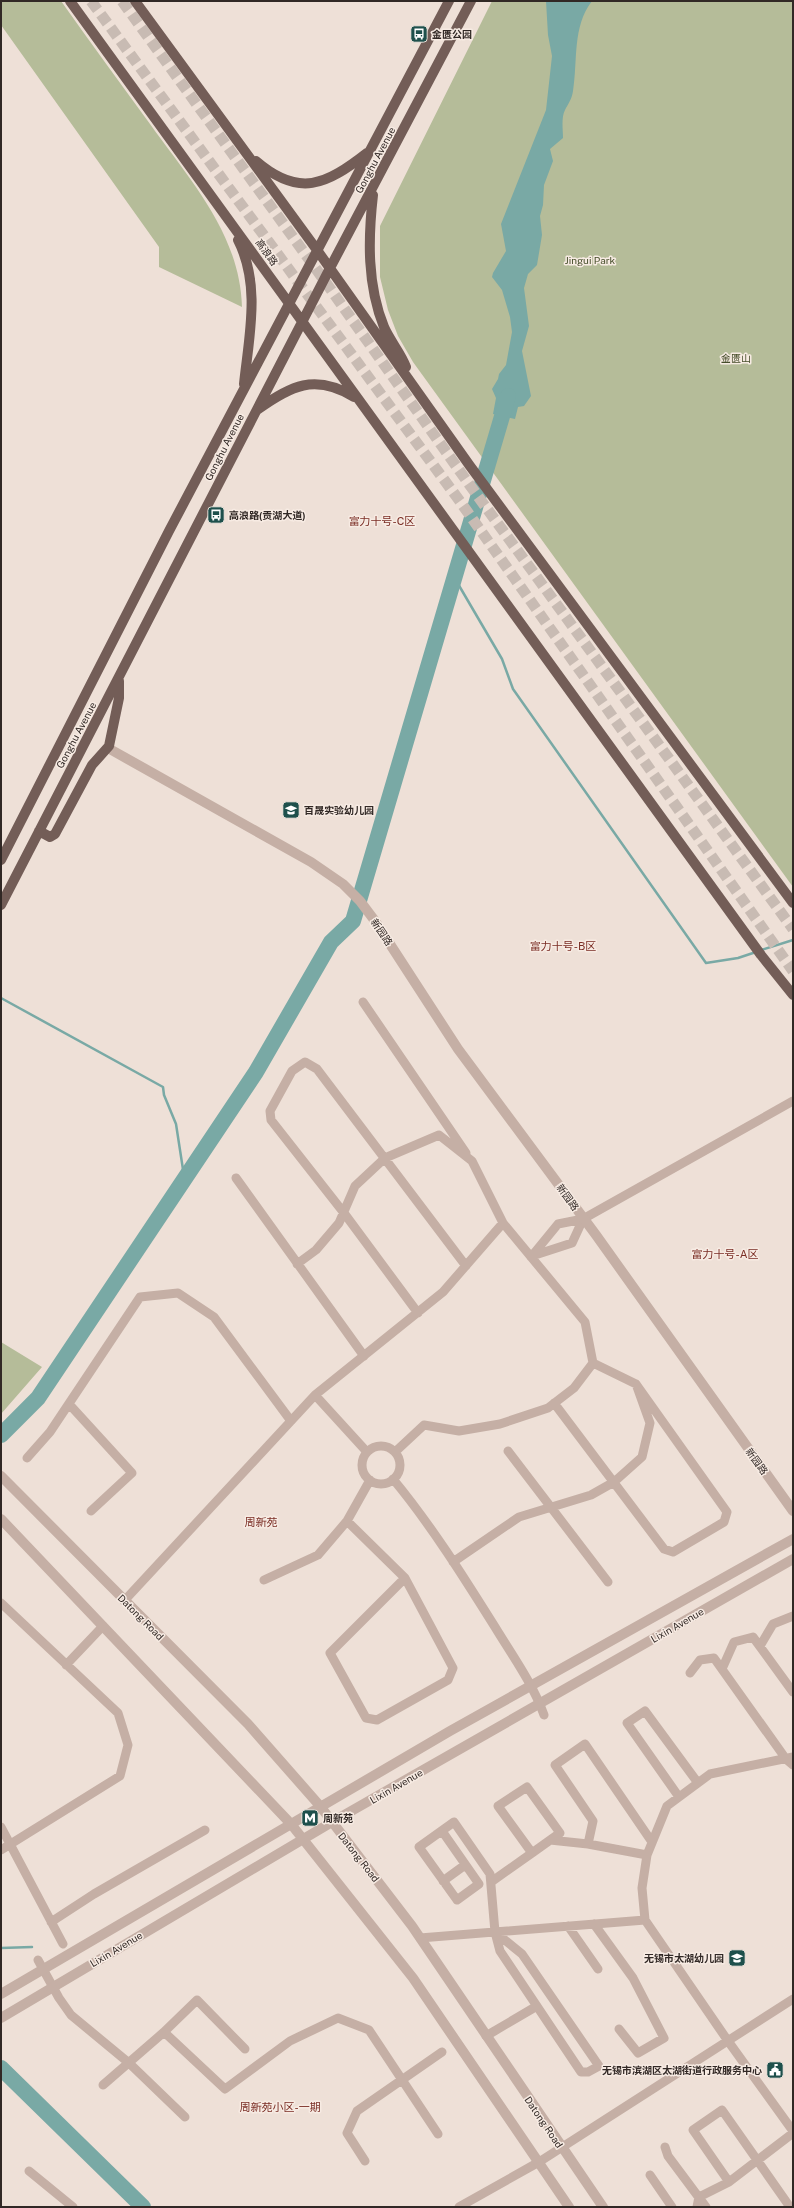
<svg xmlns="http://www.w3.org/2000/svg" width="794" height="2208" viewBox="0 0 794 2208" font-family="'Public Sans','Noto Sans SC',sans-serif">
	<rect width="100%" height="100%" fill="#eee0d7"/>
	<!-- green -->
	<path fill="#b5bc99" d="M1 1H61C90 42 120 83 150 124 190 180 240 234 242 307L159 267V247L1 25Z
		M492 1H793V887L413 362 398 336 388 310 380 277V226Z
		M1 1342 42 1367 1 1414Z"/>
	<!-- water -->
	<path fill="#79a9a5" d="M546 1H592C572 27 578 60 573 91 572 99 568 104 565 110 561 117 563 131 563 138L550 149 553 161 544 185 543 205 540 216 542 235 537 265 528 274 524 288 529 326 522 351 531 396 524 406 518 407 515 419 493 414 496 398 492 389 498 379 499 374 506 365 512 332 510 317 502 290 492 277 493 273 506 251 501 224 546 110 552 56 548 35Z"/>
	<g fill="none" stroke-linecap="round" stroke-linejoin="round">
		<!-- stream -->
		<path stroke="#79a9a5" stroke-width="2.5" d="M454 577 502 659 513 689 706 963 738 958 756 952
			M761 950 793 940
			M1 998 163 1087 164 1095 176 1124 184 1176
			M1 1948 32 1947"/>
		<!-- river -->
		<path stroke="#79a9a5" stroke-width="16" d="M1 1435 38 1398 256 1072 331 942 353 921 508 396
			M1 2068 143 2207"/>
		<!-- trunk-tunnel -->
		<path stroke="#c8bbb3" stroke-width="11" stroke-dasharray="11 5.5" stroke-linecap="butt" d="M91 1 459 500 793 971
			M122 1 324 280 469 484 793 929"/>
		<!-- minor -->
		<path stroke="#c5afa5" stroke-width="9" d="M363 1002 466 1153
			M236 1178 364 1356
			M532 1256 572 1243 583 1219
			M531 1257 558 1224 583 1219 793 1101
			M297 1264 316 1250 339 1223 355 1186 385 1158 439 1135 472 1161 503 1223
			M418 1313 344 1213 271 1120 270 1111 292 1071 305 1062 317 1069 466 1266
			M315 1395 443 1292 503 1223 585 1322 593 1363 574 1388 548 1408 500 1424 459 1431 424 1425 395 1452
			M554 1403 664 1549 673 1552 724 1522 727 1512 636 1384
			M69 1404 132 1473 91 1511
			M362 1465a19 19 0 1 1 38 0a19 19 0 1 1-38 0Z
			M508 1451 608 1582
			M27 1458 50 1432 140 1297 178 1293 214 1317 291 1421
			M393 1479C431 1525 463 1576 495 1627 512 1655 533 1684 544 1715
			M347 1521 405 1578 453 1668 448 1680 377 1720 366 1718 330 1653 405 1578
			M453 1562 519 1517 591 1495 614 1482 642 1457 650 1423 636 1384 593 1363
			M264 1580 318 1555 347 1521 370 1480
			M124 1601 315 1395 367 1452
			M1 1603 118 1713 128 1745 120 1776 1 1850
			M760 1646 773 1624 793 1616
			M66 1665 103 1626
			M722 1669 734 1642 753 1637 793 1692
			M690 1673 700 1660 714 1658 786 1759 793 1765
			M793 1757 710 1774 667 1806 647 1855 642 1888 645 1920 728 2041 793 2131
			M679 1797 627 1723 645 1711 698 1783
			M1 1827 63 1944
			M442 1831 479 1884 457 1900 419 1847 454 1822 490 1874 495 1932 522 1954 599 2066 588 2072H581L500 1951 495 1932
			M550 1840 588 1844 593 1821 555 1765 585 1744 652 1842
			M588 1844 647 1855
			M443 1881 465 1865
			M491 1882 532 1853 498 1806 527 1787 560 1833 532 1853
			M51 1922 94 1894 205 1830
			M594 1924 633 1978 664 2038 638 2053 619 2029
			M568 1926 598 1969
			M420 1938 645 1920
			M38 1960 59 1998 71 2015 129 2063 185 2117
			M164 2032 197 2000 245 2049
			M486 2036 537 2006
			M103 2085 164 2032 225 2089 290 2041 338 2018 369 2030 438 2134
			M665 2147 668 2156 706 2207
			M365 2161 347 2133 357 2111 442 2052
			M29 2171 73 2207
			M650 2175 672 2207
			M729 2182 693 2130 722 2110 790 2207
			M459 2207 539 2162 793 1999
			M697 2207 699 2197 729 2182 793 2133"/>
		<!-- tertiary -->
		<path stroke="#c5afa5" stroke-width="10" d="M108 748 311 862 343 884 360 901 375 921 458 1049 596 1235 793 1511
			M1 1476 248 1724 320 1806 412 1926 603 2207
			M1 1519 291 1824 413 1978 569 2207
			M1 1994 450 1731 793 1539
			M1 2018 332 1822 793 1559"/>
		<!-- primary -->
		<path stroke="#735d57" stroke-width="10" d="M70 1 761 955 793 995
			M135 1 317 250 470 466 793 903
			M256 161C299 198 326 185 367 153
			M373 195C368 239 367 285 384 327 390 341 401 353 406 367
			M238 240C261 285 249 336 244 384
			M257 410C290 386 315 373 354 397
			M39 831 50 837 55 834 92 765 109 746 119 698V681
			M1 860 169 531 449 1
			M1 905 330 268 471 1"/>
	</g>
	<!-- icons -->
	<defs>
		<symbol id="bus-square" viewBox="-11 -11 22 22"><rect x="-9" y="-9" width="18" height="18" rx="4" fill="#1e504c" stroke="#f7ebe3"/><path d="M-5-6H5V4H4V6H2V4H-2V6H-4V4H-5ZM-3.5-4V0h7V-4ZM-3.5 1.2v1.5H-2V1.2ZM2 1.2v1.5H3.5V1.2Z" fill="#fff"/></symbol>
		<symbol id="school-square" viewBox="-11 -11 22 22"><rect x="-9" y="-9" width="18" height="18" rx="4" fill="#1e504c" stroke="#f7ebe3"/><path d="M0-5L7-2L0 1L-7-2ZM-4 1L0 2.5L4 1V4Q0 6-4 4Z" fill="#fff"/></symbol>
		<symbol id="metro-square" viewBox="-11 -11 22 22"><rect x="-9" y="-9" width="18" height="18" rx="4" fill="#1e504c" stroke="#f7ebe3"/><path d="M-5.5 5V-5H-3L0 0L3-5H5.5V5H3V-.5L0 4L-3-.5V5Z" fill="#fff"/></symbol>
		<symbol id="civic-square" viewBox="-11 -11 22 22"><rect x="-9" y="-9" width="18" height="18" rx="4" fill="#1e504c" stroke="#f7ebe3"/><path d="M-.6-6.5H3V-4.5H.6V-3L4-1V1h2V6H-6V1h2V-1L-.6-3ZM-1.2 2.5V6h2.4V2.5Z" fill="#fff"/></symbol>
	</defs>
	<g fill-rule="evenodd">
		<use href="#bus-square" x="409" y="24" width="20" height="20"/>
		<use href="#bus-square" x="206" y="505" width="20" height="20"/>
		<use href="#school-square" x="281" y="800" width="20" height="20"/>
		<use href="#metro-square" x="300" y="1808" width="20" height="20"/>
		<use href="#school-square" x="727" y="1948" width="20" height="20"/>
		<use href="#civic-square" x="765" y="2060" width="20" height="20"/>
	</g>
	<g text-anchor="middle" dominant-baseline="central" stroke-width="3" stroke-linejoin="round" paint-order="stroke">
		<!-- poi labels -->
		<g font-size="10" font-weight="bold" fill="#312825" stroke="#f7ebe3" text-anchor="start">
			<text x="432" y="34">金匮公园</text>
			<text x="229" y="515">高浪路(贡湖大道)</text>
			<text x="304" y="810">百晟实验幼儿园</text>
			<text x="323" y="1818">周新苑</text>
			<text x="724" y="1958" text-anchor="end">无锡市太湖幼儿园</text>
			<text x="762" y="2070" text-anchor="end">无锡市滨湖区太湖街道行政服务中心</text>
		</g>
		<!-- street labels -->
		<g font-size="10" fill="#312825" stroke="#f7ebe3">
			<text transform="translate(375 160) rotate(-62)">Gonghu Avenue</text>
			<text transform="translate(267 252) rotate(54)">高浪路</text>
			<text transform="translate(224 447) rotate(-63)">Gonghu Avenue</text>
			<text transform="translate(76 735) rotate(-62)">Gonghu Avenue</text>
			<text transform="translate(382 932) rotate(56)">新园路</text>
			<text transform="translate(568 1197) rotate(54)">新园路</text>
			<text transform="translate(757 1461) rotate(54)">新园路</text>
			<text transform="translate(141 1617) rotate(45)">Datong Road</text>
			<text transform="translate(677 1625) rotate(-30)">Lixin Avenue</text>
			<text transform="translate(396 1786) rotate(-30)">Lixin Avenue</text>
			<text transform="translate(359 1857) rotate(52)">Datong Road</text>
			<text transform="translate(116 1949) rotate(-31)">Lixin Avenue</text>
			<text transform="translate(544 2122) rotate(56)">Datong Road</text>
		</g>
		<!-- park labels -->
		<g font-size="10" fill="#464e2b" stroke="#f7ebe3">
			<text x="590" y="260">Jingui Park</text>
			<text x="736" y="358">金匮山</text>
		</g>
		<!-- neighbourhood labels -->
		<g font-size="11" fill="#7a2d24" stroke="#f7ebe3">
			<text x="382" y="521">富力十号-C区</text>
			<text x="563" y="946">富力十号-B区</text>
			<text x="725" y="1254">富力十号-A区</text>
			<text x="261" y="1522">周新苑</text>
			<text x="280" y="2107">周新苑小区-一期</text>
		</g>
	</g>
	<!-- border -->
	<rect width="794" height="2208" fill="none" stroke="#312825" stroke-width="4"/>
</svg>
